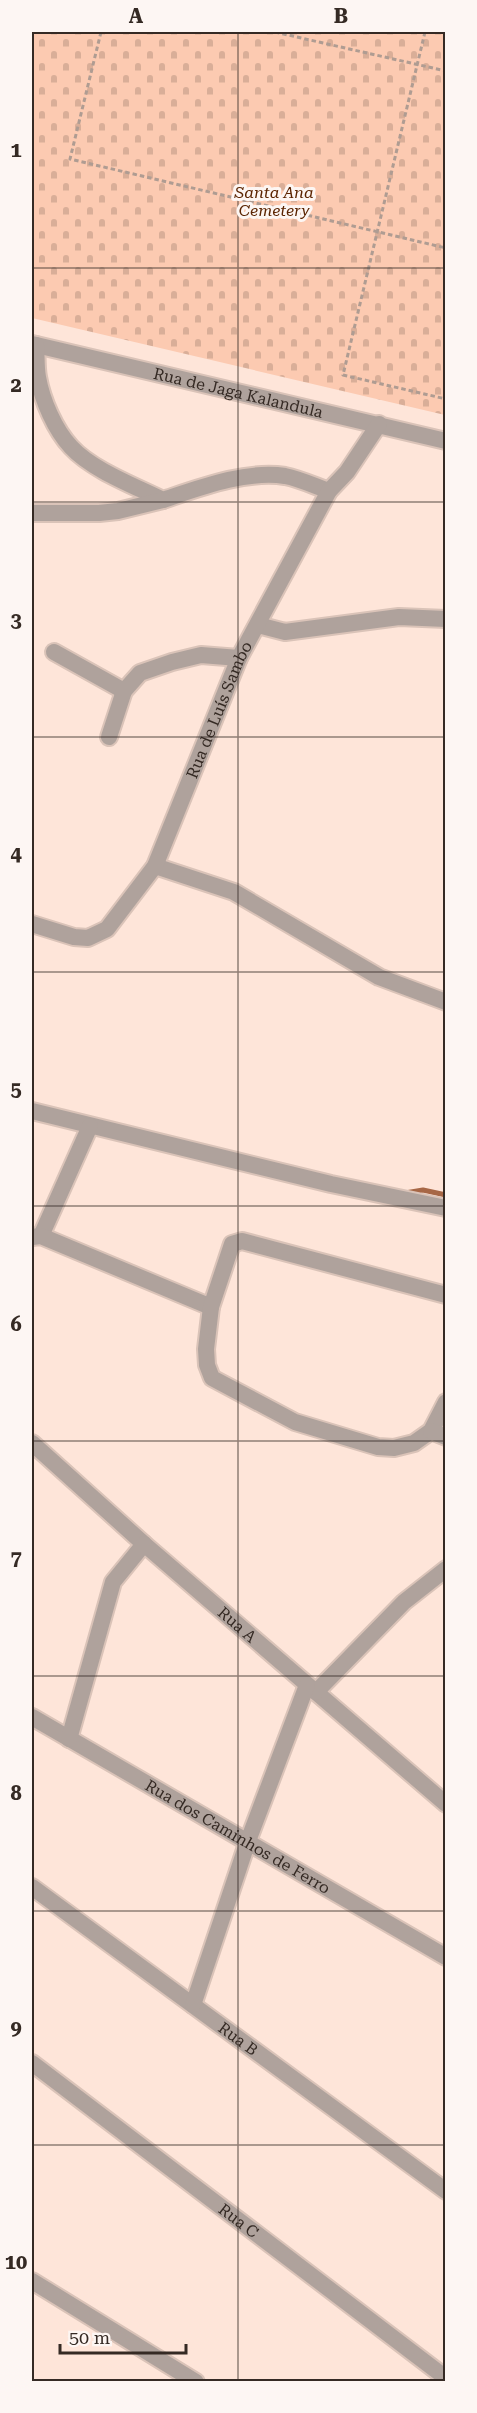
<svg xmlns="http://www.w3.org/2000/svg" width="477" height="2413" viewBox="0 0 477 2413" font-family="'Roboto Serif',serif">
	<defs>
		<pattern id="cemetery-stones" width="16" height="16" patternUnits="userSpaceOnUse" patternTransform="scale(1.5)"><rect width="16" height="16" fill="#fccab1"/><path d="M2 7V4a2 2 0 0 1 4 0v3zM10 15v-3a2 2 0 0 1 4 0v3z" fill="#d9ae98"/></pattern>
	</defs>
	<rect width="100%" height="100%" fill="#fee5d9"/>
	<!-- cemetery -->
	<path fill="url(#cemetery-stones)" d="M32 32H445V415L32 318Z"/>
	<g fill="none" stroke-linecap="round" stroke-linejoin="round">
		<!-- stream -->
		<path stroke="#a76746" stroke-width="5" d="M405 1193 423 1190 446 1195"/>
		<defs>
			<g id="minor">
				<path id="s1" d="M32 344 446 441"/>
				<path d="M36 345C37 355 36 367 38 377 42 400 55 430 71 447 92 470 135 486 163 500 199 488 246 470 285 476 300 479 315 486 329 491"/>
				<path d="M32 513H99L118 511 163 500"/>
				<path d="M258 625 285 632 399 617 446 619"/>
				<path d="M54 652 124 691"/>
				<path d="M109 737 124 691 140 673 172 662 201 655 239 658"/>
				<path d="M155 866 234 892 379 977 446 1002"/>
				<path id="s2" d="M32 924 74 937 88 938 107 929 155 866 239 658 329 491 347 472 379 424"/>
				<path d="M32 1111 331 1184 446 1208"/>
				<path d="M41 1236 90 1126"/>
				<path d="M32 1237 41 1236 211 1307"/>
				<path d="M446 1295 242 1241 232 1244 211 1307 206 1349 207 1365 212 1378 295 1422 378 1447 394 1448 414 1443 431 1431 446 1402"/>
				<path d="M431 1431 446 1437"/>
				<path id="s3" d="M32 1443 144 1544 446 1804"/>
				<path d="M316 1692 404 1602 446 1569"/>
				<path id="s4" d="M32 1717 446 1957"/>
				<path d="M69 1739 113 1582 144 1544"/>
				<path id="s5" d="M32 1887 446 2191"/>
				<path d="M193 2005 248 1841 307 1685"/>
				<path id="s6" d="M32 2063 446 2378"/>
				<path d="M32 2281 196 2382"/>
			</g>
		</defs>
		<!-- minor casing -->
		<use href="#minor" stroke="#dac3b8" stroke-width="20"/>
		<!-- path -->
		<path stroke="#af9c92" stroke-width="3" stroke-dasharray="4.5 3" stroke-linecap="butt" d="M101 32 70 159 446 248
			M275 32 446 71
			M425 32 343 375 446 399"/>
		<!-- minor -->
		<use href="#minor" stroke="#afa29c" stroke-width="16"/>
	</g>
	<!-- grid -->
	<path fill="none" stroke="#352a24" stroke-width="1.5" stroke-opacity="0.55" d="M238 32V2382M32 268H446M32 502H446M32 737H446M32 972H446M32 1206H446M32 1441H446M32 1676H446M32 1911H446M32 2145H446"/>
	<g text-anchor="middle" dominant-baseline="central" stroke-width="6" stroke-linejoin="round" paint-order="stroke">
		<!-- park labels -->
		<g font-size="16" font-style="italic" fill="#5b2401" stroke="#fdf6f3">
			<text x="274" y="192">Santa Ana<tspan x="274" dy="18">Cemetery</tspan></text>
		</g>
		<!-- street labels -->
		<g font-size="16" fill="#352a24" stroke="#fdf6f3">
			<text stroke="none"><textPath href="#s1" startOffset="212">Rua de Jaga Kalandula</textPath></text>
			<text stroke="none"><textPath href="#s2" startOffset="327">Rua de Luís Sambo</textPath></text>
			<text stroke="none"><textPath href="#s3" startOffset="274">Rua A</textPath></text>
			<text stroke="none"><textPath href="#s4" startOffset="238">Rua dos Caminhos de Ferro</textPath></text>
			<text stroke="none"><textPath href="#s5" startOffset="256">Rua B</textPath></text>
			<text stroke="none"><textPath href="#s6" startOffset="260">Rua C</textPath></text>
		</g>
	</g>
	<!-- border -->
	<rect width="477" height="2413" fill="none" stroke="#fdf6f3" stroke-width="66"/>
	<!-- scale -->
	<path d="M60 2344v9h126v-9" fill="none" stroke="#352a24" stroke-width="3"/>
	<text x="69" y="2344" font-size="18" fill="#352a24" stroke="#fdf6f3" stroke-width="4.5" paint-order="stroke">50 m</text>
	<rect x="33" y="33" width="411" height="2347" fill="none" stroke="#352a24" stroke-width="2"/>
	<g font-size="20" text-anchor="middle" font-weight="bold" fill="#352a24">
		<text x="136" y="23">A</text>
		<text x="341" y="23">B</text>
		<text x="16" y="157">1</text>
		<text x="16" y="392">2</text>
		<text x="16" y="627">3</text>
		<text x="16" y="861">4</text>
		<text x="16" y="1096">5</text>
		<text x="16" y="1331">6</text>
		<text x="16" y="1565">7</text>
		<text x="16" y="1800">8</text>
		<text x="16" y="2035">9</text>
		<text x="16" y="2269">10</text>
	</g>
</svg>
